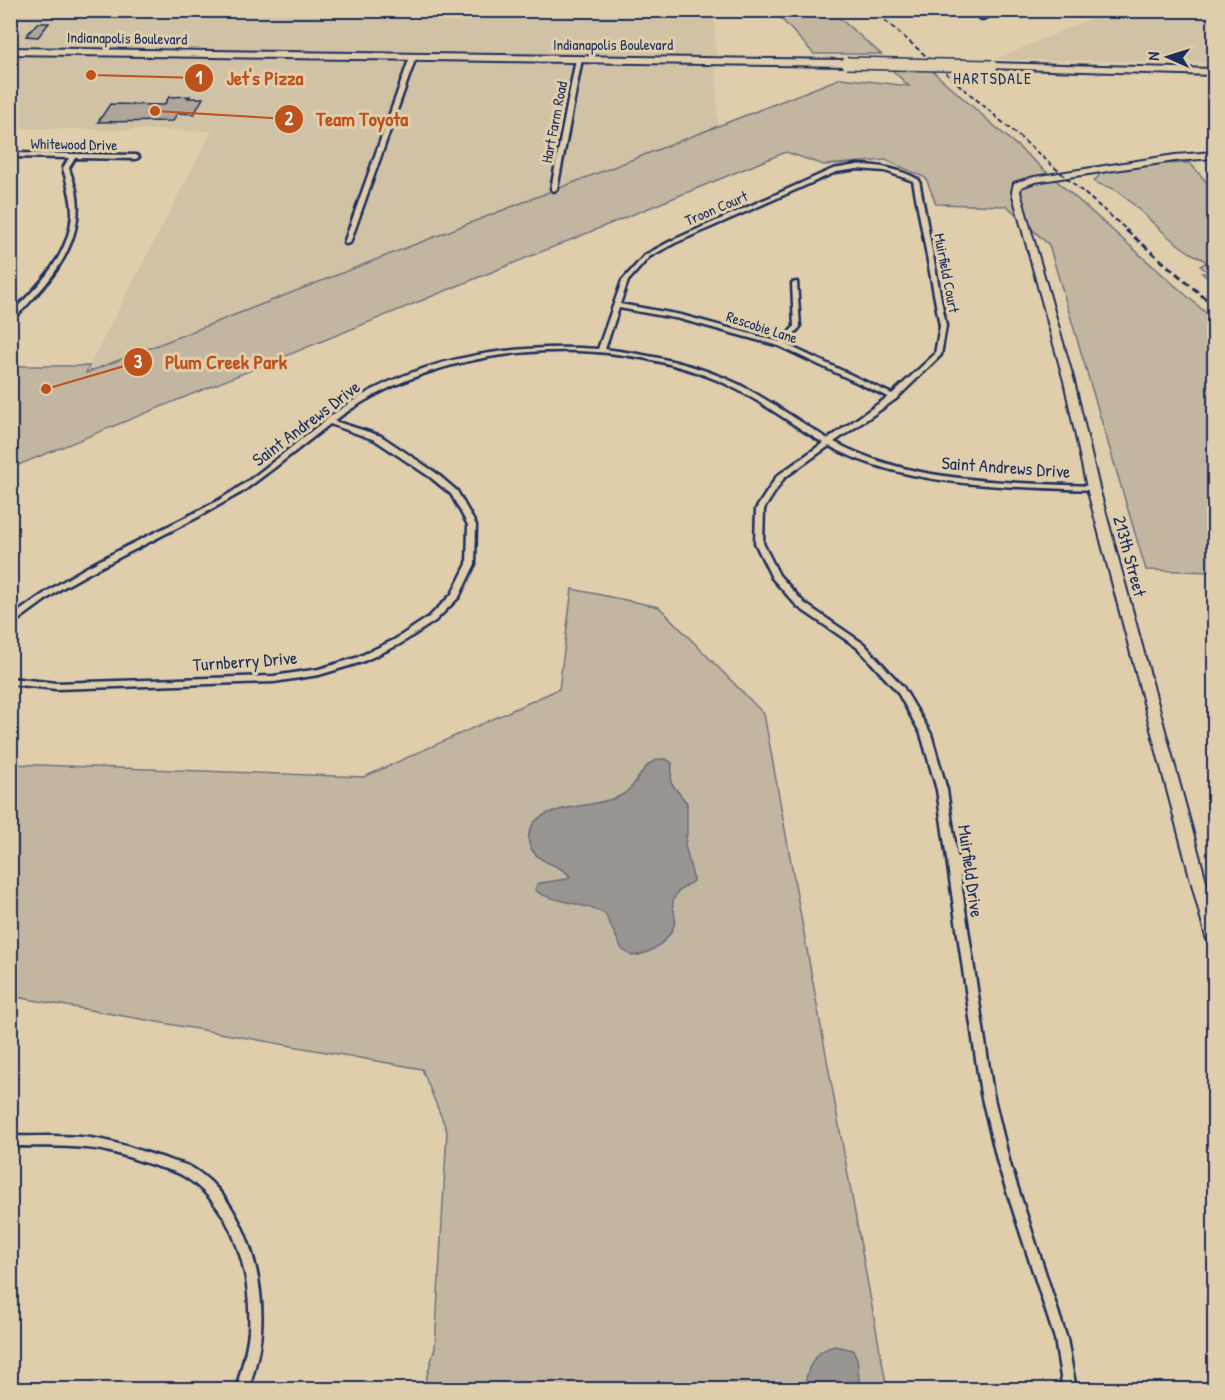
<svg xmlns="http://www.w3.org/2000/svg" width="1225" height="1400" viewBox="0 0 1225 1400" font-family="'Patrick Hand',sans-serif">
	<rect width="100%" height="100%" fill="#dfcdab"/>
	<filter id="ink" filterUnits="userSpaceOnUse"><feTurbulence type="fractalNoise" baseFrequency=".0167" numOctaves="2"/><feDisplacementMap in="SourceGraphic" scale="12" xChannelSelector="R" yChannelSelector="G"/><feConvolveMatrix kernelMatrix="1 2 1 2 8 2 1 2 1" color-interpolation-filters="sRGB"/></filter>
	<g filter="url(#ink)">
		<!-- built -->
		<path fill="#d1c1a5" d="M1110 10 1214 11V63L997 59Z
			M11 11H714L718 127 85 374 212 131 11 128Z"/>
		<!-- green -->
		<path fill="#c2b6a0" stroke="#6e727f" stroke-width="1.5" d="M774 11H831L881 54H814Z
			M930 69 1214 320V572L1146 570 1049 245 1007 206 936 204 926 178 886 160 824 165 786 152 11 468V366H89L86 373 841 78 909 86 892 70Z
			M1190 163 1209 185 1214 188V284L1202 273H1209L1200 266 1206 263 1204 260C1171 245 1146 214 1119 192 1111 185 1101 187 1094 181L1099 176 1098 173 1158 164Z
			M572 589 659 607 764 714 887 1389H423L435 1348 447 1131 422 1069 11 996V764L364 777 559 689Z"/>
		<!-- water -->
		<path fill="#999590" stroke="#676c7c" stroke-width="1.5" d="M660 759H666L672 763 671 783 687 803V833L685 845 693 877V881C687 886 679 889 675 896 670 905 675 910 675 918 675 938 650 955 632 956L622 949 605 914C585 902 548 902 535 890L537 884 540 883 567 879 570 876C561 865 541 864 532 850 524 838 531 821 544 815 567 804 596 807 620 796 639 787 640 763 660 759Z
			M835 1346 853 1350 857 1358 860 1389H805C806 1369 814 1350 835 1346Z"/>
		<!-- building -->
		<path fill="#afa598" stroke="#1b2f5e" stroke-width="1.5" d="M37 23H49L38 37 26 36Z
			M190 96 188 98H203L194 114 177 113 173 121 98 122 110 104 164 105 169 97Z"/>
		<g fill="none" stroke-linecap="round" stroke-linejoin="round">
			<defs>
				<path id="street" d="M995 10H1003L983 19 979 18Z
					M413 55 416 57 350 243 345 244 344 243 410 57Z
					M579 57 582 59 557 189 554 191 551 189 576 59Z
					M10 153 136 155 139 157 136 159 75 158 69 168C71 175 74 183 76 190 84 230 63 266 37 294 29 303 20 314 10 320V314C39 286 70 255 72 213 72 198 67 183 63 168L69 158 10 157Z
					M857 165C878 165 901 169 919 180L946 326 941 355 896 399 834 442C913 484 1006 482 1093 486L1097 488 1093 490C1004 486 909 488 829 446L784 478 764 509 763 543 779 575 804 603 864 644 903 687 931 734 947 790 993 1094 1010 1164 1067 1339 1076 1390H1063L1055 1339 998 1164 981 1094 937 790 921 734 897 691 858 648 798 607 772 578 755 543 756 509 777 476 823 443C788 422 755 396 717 380 599 331 437 343 334 421L381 436 436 473 457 491 476 525 475 564 459 597 435 621 400 644 362 662 319 675 274 682 56 689 10 684V678L56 683 274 676 319 669 356 658 394 640 429 617 452 594 467 564 468 525 451 494 430 477 375 440 330 424 274 468 242 492 198 517 89 573 62 588 10 626V618C42 594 74 573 110 555 146 536 183 520 219 500 260 476 294 443 331 416 408 359 505 343 598 349L622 281 645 255 671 241 833 169ZM857 169 885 171 913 181 940 326 935 354 892 394 785 344 800 327 797 282 792 283 794 327 780 342 681 315 620 304 628 281 649 257 675 243 836 172ZM619 308 680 319 779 346 888 397 828 439C798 421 769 400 738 384 696 364 651 355 605 349Z
					M10 1136C41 1137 72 1134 102 1140 123 1144 143 1152 164 1158 173 1162 185 1163 194 1169 244 1201 265 1275 261 1331 260 1351 254 1370 249 1390H236C241 1370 247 1351 249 1331 252 1276 235 1208 185 1177 177 1171 165 1169 155 1166 138 1160 120 1154 102 1150 72 1145 41 1147 10 1146Z"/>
				<path id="secondary" d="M1214 152V158L1175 161 1035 182 1021 187 1020 192 1074 381 1099 488 1214 910V943L1208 941 1206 937 1087 488 1064 381 1012 192 1014 183 1034 177 1175 155Z"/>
				<path id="highway" d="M10 48 847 60 852 63 847 66 10 54Z
					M992 63 1214 69V75L988 68V64Z"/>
			</defs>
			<!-- street casing -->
			<use href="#street" stroke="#1b2f5e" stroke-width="5"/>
			<!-- secondary casing -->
			<use href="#secondary" stroke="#1b2f5e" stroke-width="4"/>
			<!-- highway casing -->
			<use href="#highway" stroke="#1b2f5e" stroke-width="4"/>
			<!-- street -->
			<use href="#street" fill="#dfcdab" fill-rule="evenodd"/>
			<!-- secondary -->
			<use href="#secondary" fill="#dfcdab" fill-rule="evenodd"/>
			<!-- highway -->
			<use href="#highway" fill="#dfcdab" fill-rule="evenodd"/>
			<!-- rail-far1 -->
			<path stroke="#1b2f5e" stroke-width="2" stroke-dasharray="5 3" stroke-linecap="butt" d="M873 10 1128 231"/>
			<!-- rail -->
			<path stroke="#1b2f5e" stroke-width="3" stroke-dasharray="7 4" stroke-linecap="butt" d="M1126 230 1214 306"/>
			<defs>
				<path id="highway-bridge" d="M847 63 992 66"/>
			</defs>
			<!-- highway-bridge casing -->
			<use href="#highway-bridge" stroke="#1b2f5e" stroke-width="14" stroke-linecap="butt"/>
			<!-- highway-bridge -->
			<use href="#highway-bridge" stroke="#dfcdab" stroke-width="11"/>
		</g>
	</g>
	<g text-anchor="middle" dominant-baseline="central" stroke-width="6" stroke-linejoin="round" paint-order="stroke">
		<!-- far-street labels -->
		<g font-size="15" fill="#1b2f5e" stroke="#dfcdab">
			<text transform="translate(127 38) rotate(1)">Indianapolis Boulevard</text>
			<text x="613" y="44">Indianapolis Boulevard</text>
			<text transform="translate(554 122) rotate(-79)">Hart Farm Road</text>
			<text transform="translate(74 144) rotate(1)">Whitewood Drive</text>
			<text transform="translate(716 208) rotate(-23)">Troon Court</text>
			<text transform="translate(947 273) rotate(79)">Muirfield Court</text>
			<text transform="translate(762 327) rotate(18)">Rescobie Lane</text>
		</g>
		<!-- far-neighbourhood labels -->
		<g font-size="16" letter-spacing="1.5" fill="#1b2f5e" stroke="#dfcdab">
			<text x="993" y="78">HARTSDALE</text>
		</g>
		<!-- street labels -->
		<g font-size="18" fill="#1b2f5e" stroke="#dfcdab">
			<text transform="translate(306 423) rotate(-37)">Saint Andrews Drive</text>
			<text transform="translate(1006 467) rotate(4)">Saint Andrews Drive</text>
			<text transform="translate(1130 556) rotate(75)">213th Street</text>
			<text transform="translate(245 661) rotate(-4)">Turnberry Drive</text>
			<text transform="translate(971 871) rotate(82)">Muirfield Drive</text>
		</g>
	</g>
	<!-- callouts -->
	<path fill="none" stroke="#bf511c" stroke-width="2" d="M91 75L199 78M155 111L289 119M46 389L138 362"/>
	<g fill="#bf511c" stroke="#dfcdab" stroke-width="2">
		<circle cx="91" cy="75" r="6"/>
		<circle cx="155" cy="111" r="6"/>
		<circle cx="46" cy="389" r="6"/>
		<circle cx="199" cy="78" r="15"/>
		<circle cx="289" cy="119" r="15"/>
		<circle cx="138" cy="362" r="15"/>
	</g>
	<g font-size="18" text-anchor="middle" font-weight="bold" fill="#fff">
		<text x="199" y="84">1</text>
		<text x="289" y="125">2</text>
		<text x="138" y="368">3</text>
	</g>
	<g font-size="20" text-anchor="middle" font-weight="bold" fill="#bf511c" stroke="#dfcdab" stroke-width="6" stroke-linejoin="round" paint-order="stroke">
		<text x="265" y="85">Jet's Pizza</text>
		<text x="362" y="126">Team Toyota</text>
		<text x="226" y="369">Plum Creek Park</text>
	</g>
	<!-- margin -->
	<rect width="1225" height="1400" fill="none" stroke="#dfcdab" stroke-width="36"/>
	<rect x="18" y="18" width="1189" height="1364" fill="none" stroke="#1b2f5e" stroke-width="2" filter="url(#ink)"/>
	<!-- north arrow -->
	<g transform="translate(1168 57) rotate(273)" stroke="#dfcdab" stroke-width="4.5" paint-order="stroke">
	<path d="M0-4.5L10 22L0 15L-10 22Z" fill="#1b2f5e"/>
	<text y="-9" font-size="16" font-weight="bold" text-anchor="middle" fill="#1b2f5e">N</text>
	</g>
</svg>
